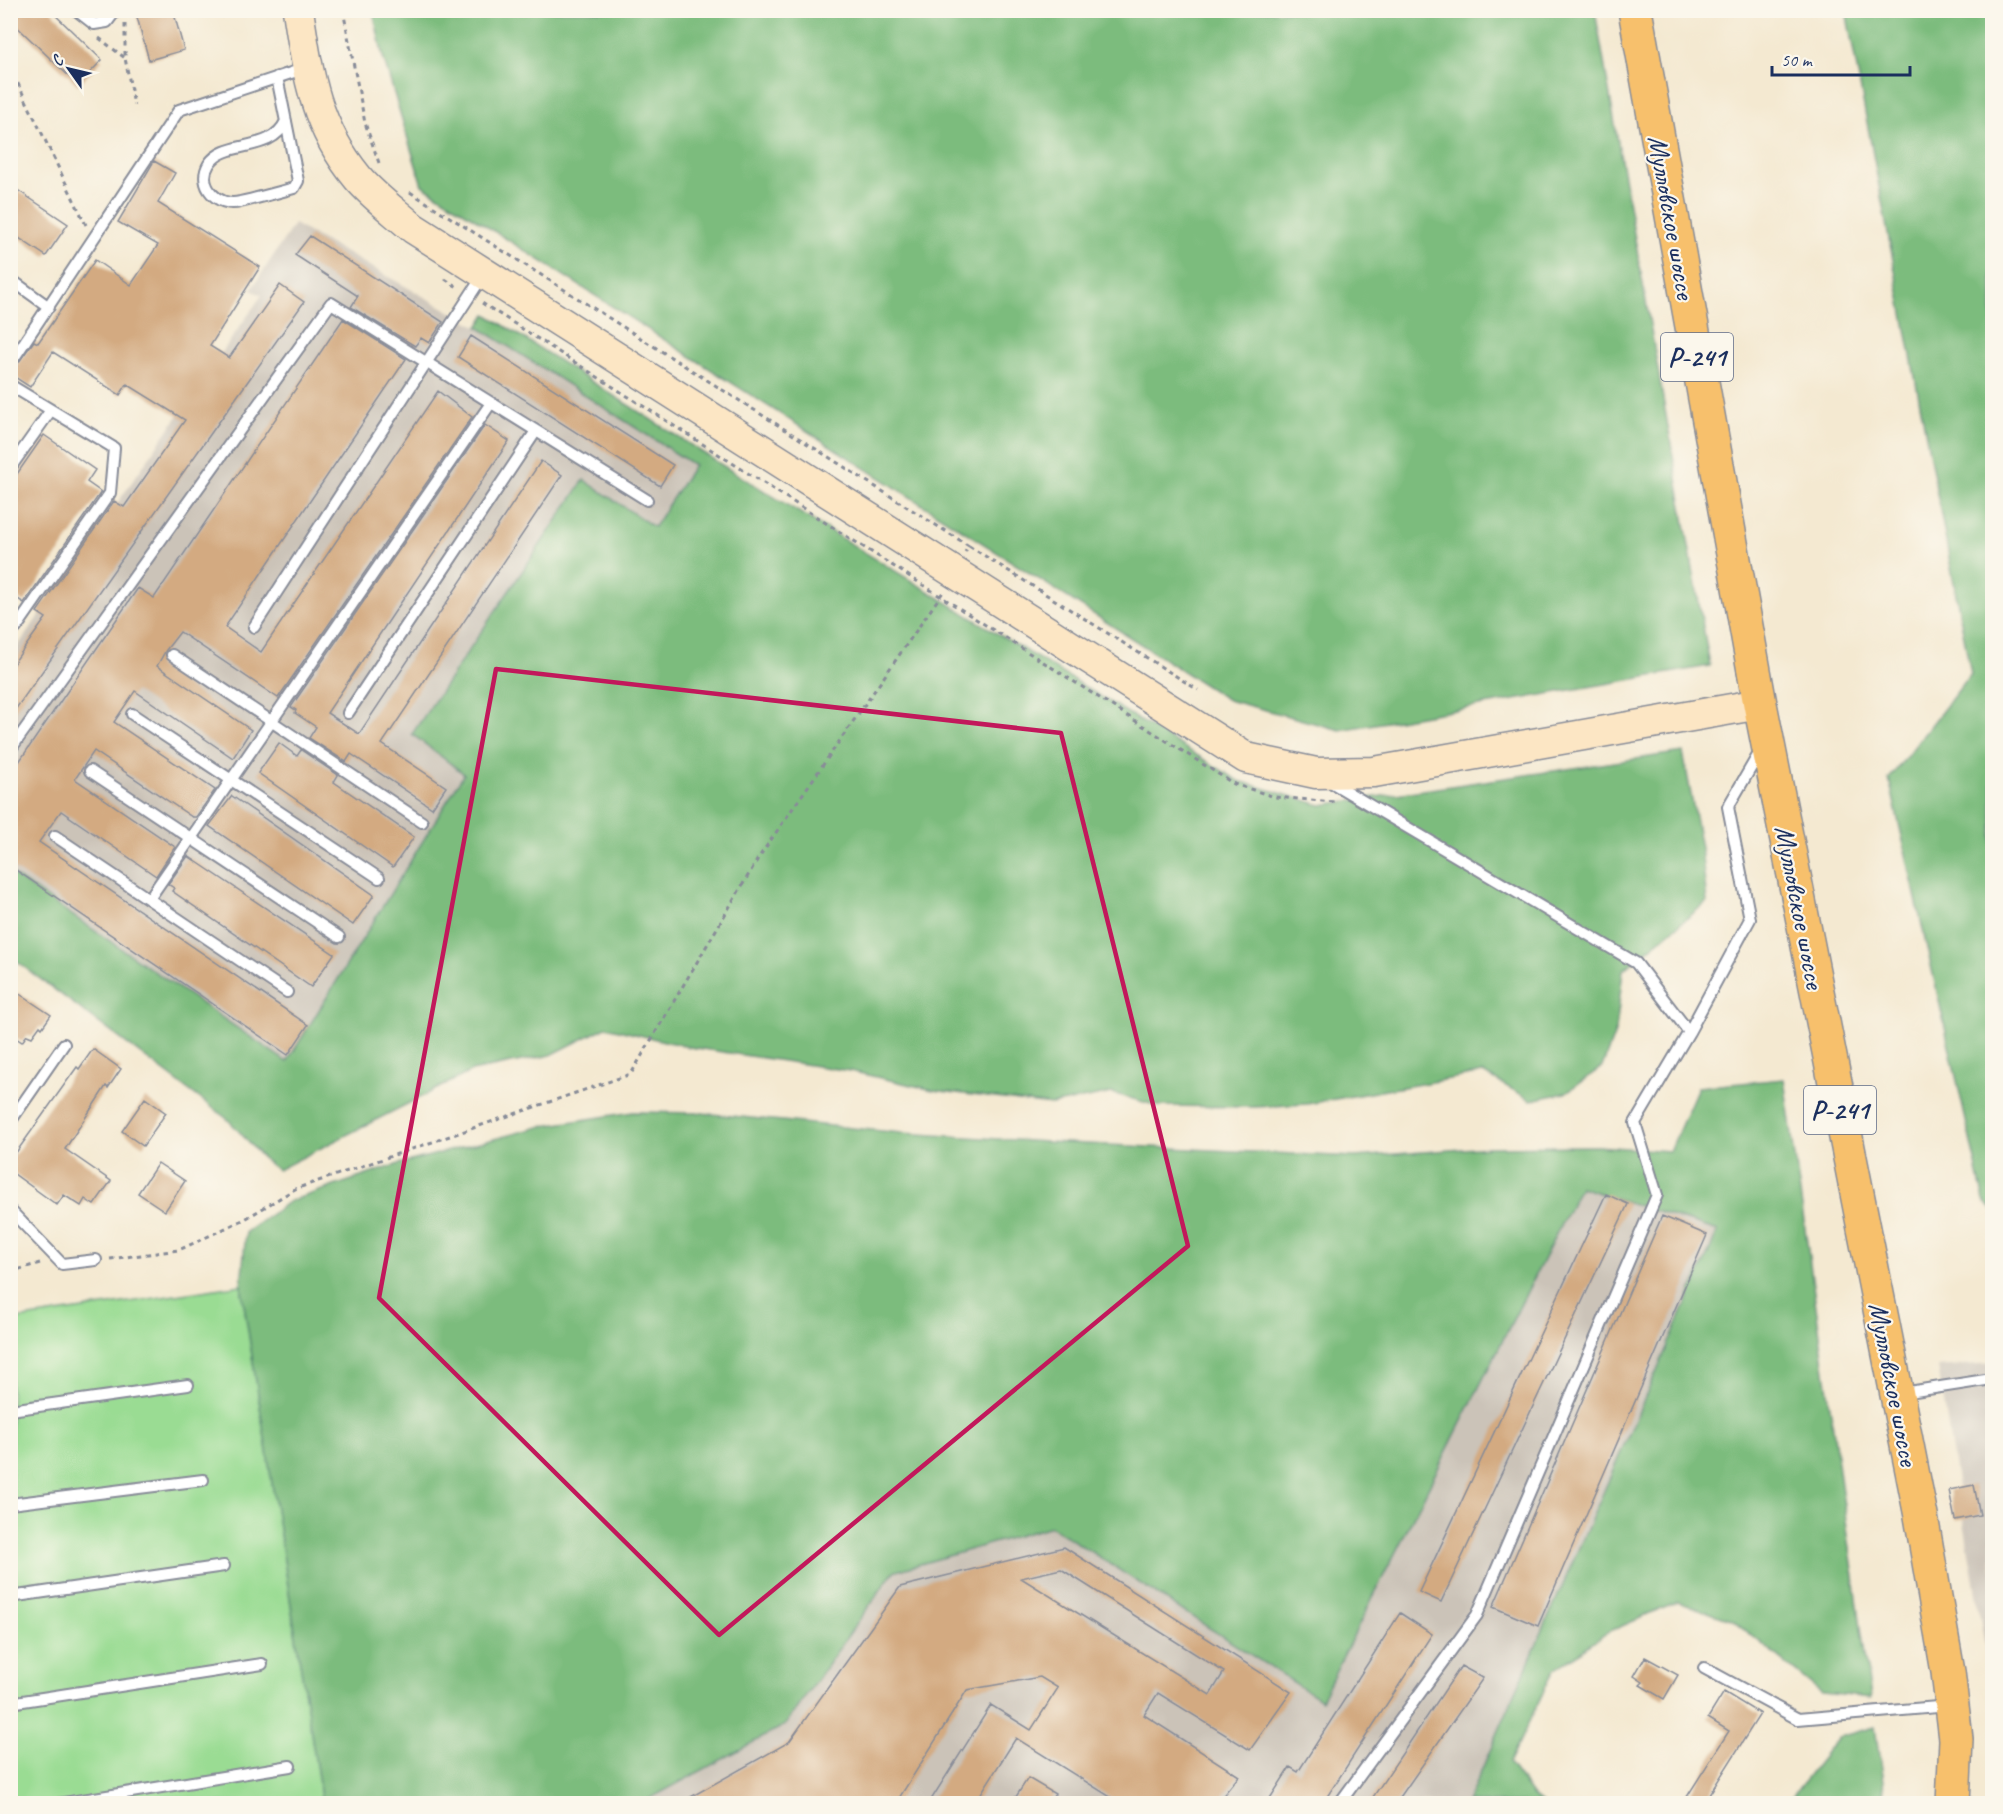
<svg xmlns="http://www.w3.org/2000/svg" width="2003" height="1814" viewBox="0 0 2003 1814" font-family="Caveat,sans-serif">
	<rect width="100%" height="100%" fill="#fbf7ec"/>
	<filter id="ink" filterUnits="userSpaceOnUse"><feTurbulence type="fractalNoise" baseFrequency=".0167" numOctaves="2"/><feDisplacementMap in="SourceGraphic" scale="12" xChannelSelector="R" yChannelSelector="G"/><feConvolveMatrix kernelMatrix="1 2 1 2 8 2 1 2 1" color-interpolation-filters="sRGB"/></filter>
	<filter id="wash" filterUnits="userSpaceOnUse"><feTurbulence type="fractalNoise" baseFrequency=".008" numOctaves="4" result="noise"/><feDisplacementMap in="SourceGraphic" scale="24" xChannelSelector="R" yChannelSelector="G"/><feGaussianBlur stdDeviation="1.35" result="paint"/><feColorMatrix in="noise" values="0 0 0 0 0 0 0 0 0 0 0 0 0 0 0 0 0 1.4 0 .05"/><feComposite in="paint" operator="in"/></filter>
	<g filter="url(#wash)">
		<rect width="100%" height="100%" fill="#f4e9d1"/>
		<!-- industrial -->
		<path fill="#cbc3b8" d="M294 224 478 327 694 465 654 527 583 481 412 734 464 774 287 1062 11 873V656L262 295 251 290Z
			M1580 1187 1718 1230 1467 1803 642 1804 785 1725 893 1572 1051 1526 1321 1699Z
			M1992 1363V1764V1689L1938 1367Z"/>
		<!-- green -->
		<path fill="#9adc93" stroke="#5a8678" stroke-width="1.5" d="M241 1285 322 1803 11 1804V1320Z"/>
		<!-- forest -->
		<path fill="#7bbc7d" stroke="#4b766e" stroke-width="1.5" d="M373 11H1595L1710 666 1340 730 1228 700 422 185 383 57Z
			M1846 11H1992V1210L1984 1201 1889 779 1971 674Z
			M486 314 722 465 1239 781 1321 805 1683 752 1701 848 1707 902 1623 970 1616 1030 1602 1067 1565 1093 1531 1100 1483 1073 1307 1104 1255 1107 1158 1106 1112 1093 1051 1105 933 1090 850 1071 689 1047 606 1027 551 1055 472 1071 278 1170C258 1158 244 1134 226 1118L11 957 10 873 287 1062 464 774 412 734 584 480 654 527 694 465 478 327Z
			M1784 1079 1871 1698 1822 1693 1734 1621 1678 1602 1608 1632 1554 1670 1509 1763 1533 1796 1542 1803H1467L1718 1231 1580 1187 1321 1700 1051 1526 893 1572 785 1725 642 1803H322L241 1285 246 1232 290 1201 399 1164 543 1126 633 1112 702 1113 902 1133 1047 1142 1355 1157 1490 1147 1597 1146 1670 1151 1698 1087Z
			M1875 1727 1886 1803H1787L1839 1737Z"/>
		<g id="blocks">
			<!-- building -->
			<path fill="#d3aa81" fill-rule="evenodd" d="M10 10H50L102 60 78 85 10 20Z
				M135 10H173L184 50 149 60Z
				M154 161 175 173 158 203 260 267 210 346 229 358 280 285 304 302 10 717V668L46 618 37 612 114 501 124 507 185 420 127 384 120 395 53 352 30 387 10 374 34 341 38 343 95 260 131 285 158 245 118 222Z
				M10 185 68 224 46 256 10 232Z
				M310 236 443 322 429 343 421 338 415 346 351 307 358 296 295 255Z
				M343 319 406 359 225 627 261 652 438 391 472 417 278 698 180 632 166 650 157 666 251 730 233 758 135 691 114 722 215 790 196 817H192L94 751 75 779 175 847 156 876 61 811 39 842 308 1025 288 1055 10 866V775L138 588 154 598Z
				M471 336 673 465 660 486 458 357Z
				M485 425 509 441 327 713 359 734 541 461 562 475 382 744 446 787 432 808 351 754 346 762 309 738 316 727 295 713 296 710 291 707Z
				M44 435 95 470 87 482 101 492 24 603 10 594V484Z
				M279 743 297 756 301 750 338 775 334 782 414 837 393 867 258 773Z
				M232 796 374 895 353 925 209 826Z
				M188 856 334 954 311 987 172 891 174 888 168 884Z
				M18 993 51 1015 42 1028 40 1026 32 1037 27 1035 22 1042 10 1034V1003Z
				M93 1049 121 1069 108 1088 106 1086 65 1149 111 1181 94 1205 85 1199 81 1206 64 1195 57 1205 10 1171V1161L77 1067 79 1069Z
				M145 1098 166 1113 143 1146 122 1131Z
				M158 1163 185 1181 165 1211 138 1193Z
				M1606 1194 1628 1204 1441 1602 1419 1592Z
				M1662 1216 1707 1235 1538 1626 1493 1607Z
				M1974 1485 1980 1515 1955 1520 1949 1490Z
				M1064 1547 1291 1692 1250 1750 1158 1693 1144 1715 1239 1776 1217 1803H1120L1016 1738 975 1803H929L991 1705 1031 1730 1058 1688 1040 1677 967 1690 896 1803H680L789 1742 900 1587ZM1061 1569 1224 1672 1210 1695 1021 1578Z
				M1400 1613 1432 1634 1323 1803H1267L1290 1767 1298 1772Z
				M1645 1657 1678 1675 1664 1699 1640 1685 1643 1682 1634 1676Z
				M1461 1666 1483 1678 1396 1803H1369Z
				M1724 1692 1760 1714 1704 1803H1683L1729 1731 1708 1718Z
				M1028 1778 1055 1794 1049 1803H1012Z"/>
		</g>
	</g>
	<g filter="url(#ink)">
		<use href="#blocks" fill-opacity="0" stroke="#888c98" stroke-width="1.5"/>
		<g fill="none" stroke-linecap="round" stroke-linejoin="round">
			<defs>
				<path id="lane" d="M76 10 94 24 107 22 116 10
					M277 77 298 181 294 188C276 193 258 198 240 202 218 208 196 185 209 164 225 139 271 154 286 121
					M10 279 49 307
					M10 364 179 110 306 68
					M10 385 114 448 110 493 16 628 10 624
					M10 468 51 410
					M254 627 484 274
					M172 655 422 822
					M348 713 536 431
					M132 714 379 878
					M10 750 331 303 647 500
					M90 771 339 937
					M1329 781 1636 963 1689 1032 1635 1123 1657 1195 1477 1615 1339 1804
					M55 836 287 992
					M149 899 491 403
					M1689 1032 1750 919 1728 807 1761 750
					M10 1122 64 1044
					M10 1210 62 1264 96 1260
					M1902 1393 1992 1379
					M10 1410 188 1385
					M10 1504 203 1480
					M10 1597 224 1566
					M1704 1668 1798 1719 1949 1706
					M10 1703 262 1664
					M58 1804 290 1766"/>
				<path id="secondary" d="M298 10C308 75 315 126 358 178 373 196 395 212 413 228L1246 758 1316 773 1374 772 1760 704"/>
				<path id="highway" d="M1635 10 1760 704 1921 1516 1948 1672 1956 1739 1953 1804"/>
			</defs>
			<!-- lane casing -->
			<use href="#lane" stroke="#888c98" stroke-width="14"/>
			<!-- secondary casing -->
			<use href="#secondary" stroke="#888c98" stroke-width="33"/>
			<!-- highway casing -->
			<use href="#highway" stroke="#888c98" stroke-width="36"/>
			<!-- path -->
			<path stroke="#888c98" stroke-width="3" stroke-dasharray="4.5 4.5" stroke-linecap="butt" d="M343 10 365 123 379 163
				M125 24V58L134 105
				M99 38 125 58
				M10 67 86 225
				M410 192 969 546 965 552
				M445 279 459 288
				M482 303 1234 784 1275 797 1335 802
				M969 546 1198 690
				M110 1259 179 1250 245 1219 295 1189 631 1074 759 857 943 592
				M10 1272 40 1263"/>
			<!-- lane -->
			<use href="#lane" stroke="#fff" stroke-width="10"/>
			<!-- secondary -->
			<use href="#secondary" stroke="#fce6c4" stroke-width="30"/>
			<!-- highway -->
			<use href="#highway" stroke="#f7c06c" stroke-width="33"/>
		</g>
	</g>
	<!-- marked area -->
	<path fill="none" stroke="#c2185b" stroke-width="4.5" stroke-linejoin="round" d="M496 669 1061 733 1188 1246 719 1635 379 1298Z"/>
	<g text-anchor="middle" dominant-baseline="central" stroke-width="4.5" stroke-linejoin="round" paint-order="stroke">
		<!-- shield labels -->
		<g fill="#fbf7ec" stroke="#5e6b89" stroke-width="1.5">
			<rect x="1661" y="333" width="72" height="48" rx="4.5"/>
			<rect x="1804" y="1086" width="72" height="48" rx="4.5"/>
		</g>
		<g font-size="27" font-weight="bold" fill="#1b2f5e">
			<text x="1697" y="357">Р-241</text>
			<text x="1840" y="1110">Р-241</text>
		</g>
		<!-- street labels -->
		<g font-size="28" fill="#1b2f5e" stroke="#fbf7ec">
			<text transform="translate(1672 217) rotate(80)">Мулловское шоссе</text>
			<text transform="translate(1800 907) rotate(79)">Мулловское шоссе</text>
			<text transform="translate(1894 1384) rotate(79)">Мулловское шоссе</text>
		</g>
	</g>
	<!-- margin -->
	<rect width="2003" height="1814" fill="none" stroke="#fbf7ec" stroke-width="36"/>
	<!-- north arrow -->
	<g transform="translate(69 69) rotate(304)" stroke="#fbf7ec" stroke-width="4.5" paint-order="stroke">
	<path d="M0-4.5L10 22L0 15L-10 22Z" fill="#1b2f5e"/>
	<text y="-9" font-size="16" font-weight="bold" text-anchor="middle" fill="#1b2f5e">С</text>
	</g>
	<!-- scale -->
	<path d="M1772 66v9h138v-9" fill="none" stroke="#1b2f5e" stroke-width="3"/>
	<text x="1781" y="66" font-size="18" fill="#1b2f5e" stroke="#fbf7ec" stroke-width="4.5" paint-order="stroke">50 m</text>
</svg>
